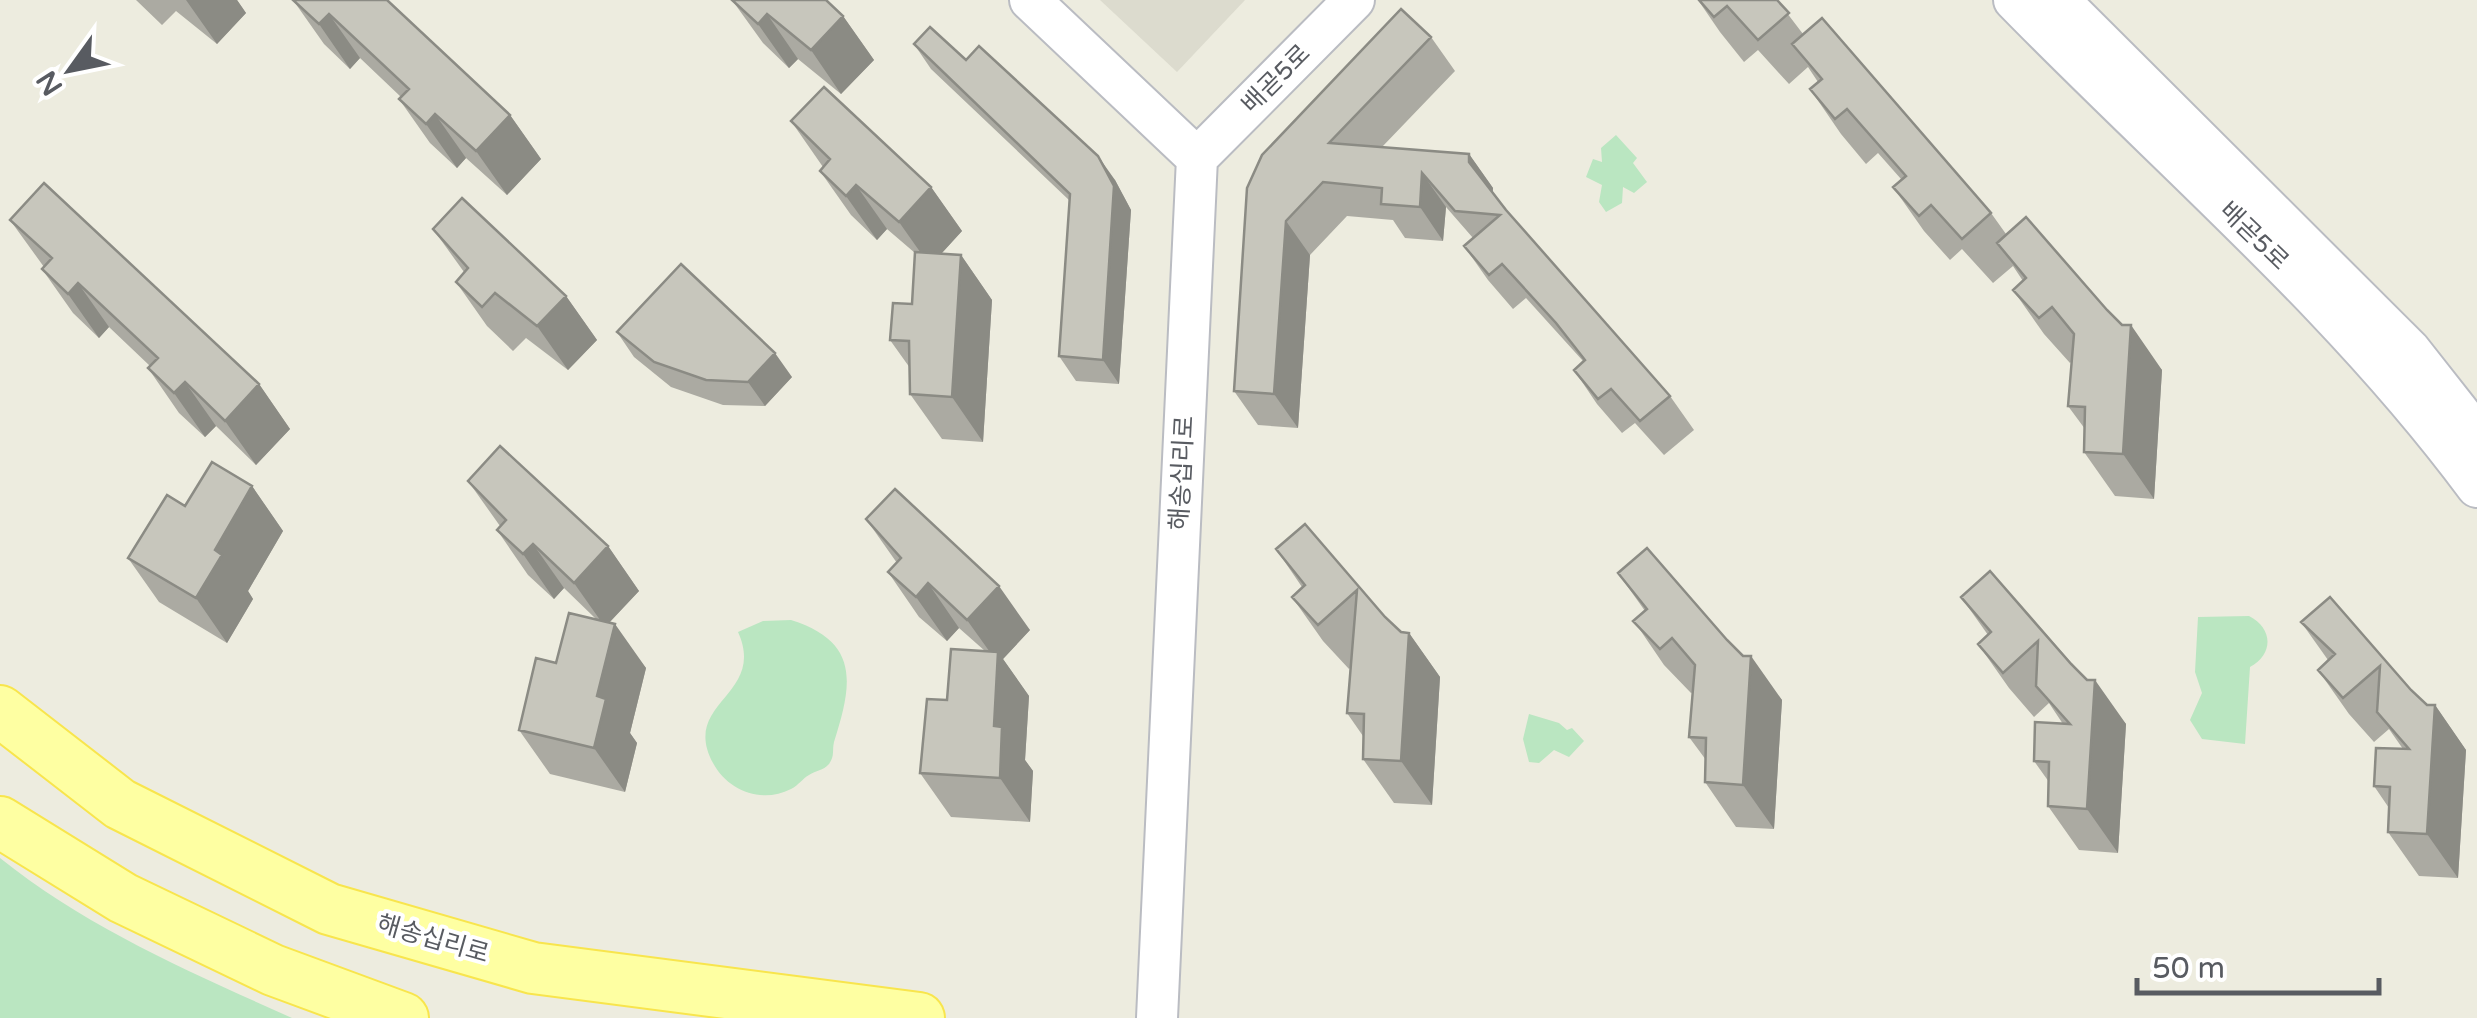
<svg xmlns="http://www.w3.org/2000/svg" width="2477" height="1018" viewBox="0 0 2477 1018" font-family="'Varela Round','Noto Sans KR',sans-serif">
	<rect width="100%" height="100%" fill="#edecdf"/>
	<!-- education -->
	<path fill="#dcdbce" d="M1100 0H1245L1177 72Z"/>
	<!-- green -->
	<path fill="#bae6c1" d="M1616 135 1637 158 1633 163 1647 182 1634 193 1623 187 1622 203 1606 212 1599 202 1602 185 1586 177 1593 159 1602 162 1601 148Z
		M2249 616C2273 628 2274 654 2250 667L2245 744 2202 739 2190 720 2202 693 2195 672 2198 617Z
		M791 620C861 642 852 685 834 742 832 750 835 756 829 764 823 771 816 770 809 775 802 779 799 785 791 789 762 804 728 791 713 763 680 702 767 696 738 632L763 621Z
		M1529 714 1559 723 1567 730 1572 728 1584 741 1569 757 1554 750 1539 763 1529 762 1523 739Z
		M0 858C87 928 190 972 292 1018H0Z"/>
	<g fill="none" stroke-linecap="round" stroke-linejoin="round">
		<defs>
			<path id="minor" d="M1030 0 1197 158 1157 1018
				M2014 0C2171 161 2343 306 2477 487
				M2059 0 2410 350 2477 435
				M1197 158 1354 0"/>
			<path id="major" d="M0 711 120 804 329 909 533 968 919 1018
				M0 822 123 898 273 970 403 1018"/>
		</defs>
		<!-- minor casing -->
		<use href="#minor" stroke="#babcc2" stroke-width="44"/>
		<!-- major casing -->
		<use href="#major" stroke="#f8e54d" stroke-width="54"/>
		<!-- minor -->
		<use href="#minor" stroke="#fff" stroke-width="40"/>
		<!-- major -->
		<use href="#major" stroke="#feffa2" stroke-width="50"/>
	</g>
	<!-- wall -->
	<path fill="#abaaa2" d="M136 0H237L246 13 217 44 176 11 162 25Z
		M293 0H387L510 115 541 159 507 195 466 158 457 168 430 143 399 99 401 97 360 58 350 69 324 44Z
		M732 0 843 16 874 60 841 94 798 59 789 68 763 43Z
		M1698 0H1777L1803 34 1991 213 2006 234 2107 310 2162 370 2154 499 2115 496 2084 452 2085 429 2068 406 2072 361 2070 363 2044 334 2013 290 2023 281 2013 266 1993 283 1962 249 1950 260 1924 231 1893 187 1901 179 1878 153 1866 164 1841 134 1810 89 1818 82 1808 67 1789 84 1758 50 1744 62 1720 32Z
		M1431 37 1455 71 1382 147 1469 154 1493 188V192L1506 210 1670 396 1694 430 1664 455 1635 423 1622 433 1597 404 1574 370 1583 361 1526 298 1513 309 1488 280 1464 246 1473 238 1446 207 1443 241 1405 238 1393 220 1347 216 1310 255 1298 428 1258 425 1234 391 1247 188Z
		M914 44 966 60 1115 180 1131 210 1119 384 1076 381 1059 356 1070 201 931 69Z
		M791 121 931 187 962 231 941 254 961 255 992 300 983 442 942 439 910 394V368L890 340 912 304 915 253 887 229 877 240 851 215 820 171 823 167Z
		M10 220 259 384 290 429 256 465 216 426 205 437 179 413 148 368 150 366 109 327 99 338 73 313 42 269 44 267Z
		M433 229 566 296 597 340 568 370 526 338 513 351 487 326 456 282 464 272Z
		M617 332 792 377 765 406 723 405 671 387 634 357Z
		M468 481 608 546 639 591 609 623 646 668 630 733 637 743 625 792 550 774 519 730 556 663 597 620 564 588 554 599 528 575 497 530 500 526Z
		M252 486 283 531 248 591 253 599 227 643 159 602 128 558Z
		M866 519 1030 630 1003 659 1029 696 1025 760 1033 771 1030 822 951 817 920 773 947 700 985 651 959 628 947 641 919 617 888 572 897 563Z
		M1305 524 1385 617 1401 632 1409 633 1440 677 1432 805 1394 803 1363 759V736L1347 713 1350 668 1349 669 1323 641 1292 597 1302 587 1276 549Z
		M1990 571 2126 724 2118 853 2079 850 2048 806 2049 782 2034 761 2063 724 2049 703 2034 717 2009 688 1978 644 1988 635 1961 597Z
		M1618 573 1727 640 1782 700 1774 829 1736 827 1705 782 1706 760 1689 737 1693 692 1691 693 1664 665 1634 621 1645 611Z
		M2330 597 2411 690 2427 705H2435L2466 750 2458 878 2419 876 2388 832 2389 808 2374 786 2403 749 2389 729 2374 742 2349 714 2318 670 2328 660 2301 622Z"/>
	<!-- shaded-wall -->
	<path fill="#8b8b84" d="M186 0H237L246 13 217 44Z
		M329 14 360 58 350 69 319 24Z
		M767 14 798 59 789 68 758 24Z
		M843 16 874 60 841 94 811 50Z
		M435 114 466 158 457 168 426 124Z
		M510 115 541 159 507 195 476 151Z
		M1469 154 1493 188 1492 196 1469 162Z
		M1098 156 1115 180 1131 210 1119 384 1103 360Z
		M1422 173 1446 207 1443 241 1420 207Z
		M856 185 887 229 877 240 846 196Z
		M931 187 962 231 930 266 899 222Z
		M1286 221 1310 255 1298 428 1274 394Z
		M961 255 992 300 983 442 952 397Z
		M78 283 109 327 99 338 68 294Z
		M566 296 597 340 568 370 537 326Z
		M2131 325 2162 370 2154 499 2123 454Z
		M775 353 792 377 765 406 748 382Z
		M185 382 216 426 205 437 174 393Z
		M259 384 290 429 256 465 225 421Z
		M252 486 283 531 248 591 253 599 227 643 196 598 215 550Z
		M533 544 564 588 554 599 523 554Z
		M608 546 639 591 605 627 574 583Z
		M928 583 959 628 947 641 916 597Z
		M999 586 1030 630 1003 659 1029 696 1025 760 1033 771 1030 822 1000 778 994 726 997 662 967 620Z
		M615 624 646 668 630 733 637 743 625 792 594 748 597 696Z
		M1409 633 1440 677 1432 805 1401 761Z
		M1751 656 1782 700 1774 829 1743 785Z
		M2095 680 2126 724 2118 853 2087 809Z
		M2435 705 2466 750 2458 878 2427 834Z"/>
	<!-- building -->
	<path fill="#c7c6bc" stroke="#8b8b84" stroke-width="2.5" d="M293 0H387L510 115 476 151 435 114 426 124 399 99 409 89 329 14 319 24Z
		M732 0H826L843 16 811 50 767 14 758 24Z
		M1699 0H1777L1789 13 1758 40 1727 6 1714 17Z
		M1401 9 1431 37 1329 143 1469 154V162L1506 210 1670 396 1640 421 1611 389 1598 399 1574 370 1585 360 1556 323 1502 264 1489 275 1464 246 1500 215 1455 211 1422 173 1420 207 1381 204 1382 188 1323 182 1286 221 1274 394 1234 391 1247 188 1262 155Z
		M1822 18 1991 213 1962 239 1931 205 1919 216 1893 187 1906 176 1847 109 1835 119 1810 89 1822 79 1792 44Z
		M930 27 966 60 979 46 1098 156 1114 186 1103 360 1059 356 1070 194 914 44Z
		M824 87 931 187 899 222 856 185 846 196 820 171 830 159 791 121Z
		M44 183 259 384 225 421 185 382 174 393 148 368 158 358 78 283 68 294 42 269 52 258 10 220Z
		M462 198 566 296 537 326 495 293 482 307 456 282 468 268 433 229Z
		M2026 217 2107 310 2122 325H2131L2123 454 2084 452 2085 407 2068 406 2074 334 2052 307 2039 318 2013 290 2026 278 1997 243Z
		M915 252 961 255 952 397 910 394 909 341 890 340 893 303 912 304Z
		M681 264 775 353 748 382 706 380 654 362 617 332Z
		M500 446 608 546 574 583 533 544 523 554 497 530 506 520 468 481Z
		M212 462 252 486 215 550 222 555 196 598 128 558 167 495 185 506Z
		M895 489 999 586 967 620 928 583 916 597 888 572 901 558 866 519Z
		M1305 524 1385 617 1401 632 1409 633 1401 761 1363 759 1364 714 1347 713 1357 590 1318 625 1292 597 1305 585 1276 549Z
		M1647 548 1727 640 1743 656H1751L1743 785 1705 782 1706 738 1689 737 1695 665 1672 638 1660 649 1633 621 1647 609 1618 573Z
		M1990 571 2071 664 2087 680H2095L2087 809 2048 806 2049 762 2034 761 2035 722 2070 724 2036 686 2038 641 2003 673 1978 644 1991 632 1961 597Z
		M2330 597 2411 690 2427 705H2435L2427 834 2388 832 2390 787 2374 786 2376 748 2409 749 2377 712 2380 666 2343 698 2318 670 2335 654 2301 622Z
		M569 613 615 624 597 696 606 699 594 748 519 730 536 658 556 663Z
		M951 649 998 652 994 726 1002 727 1000 778 920 773 927 699 947 700Z"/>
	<g text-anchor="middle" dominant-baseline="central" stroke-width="8" stroke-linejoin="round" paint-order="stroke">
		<!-- street labels -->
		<g font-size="25" fill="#585b61" stroke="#fff">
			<text transform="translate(1276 79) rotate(-45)">배곧5로</text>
			<text transform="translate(2254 236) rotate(44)">배곧5로</text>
			<text transform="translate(1182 473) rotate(-87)">해송십리로</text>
			<text transform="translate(433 939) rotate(16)">해송십리로</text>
		</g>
	</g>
	<!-- north arrow -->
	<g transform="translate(70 70) rotate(237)" stroke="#ffffff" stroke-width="8" paint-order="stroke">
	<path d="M0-8L18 38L0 25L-18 38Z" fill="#585b61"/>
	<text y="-15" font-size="28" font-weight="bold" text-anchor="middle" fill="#585b61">N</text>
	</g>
	<!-- scale -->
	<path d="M2137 978v15h242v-15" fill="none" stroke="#585b61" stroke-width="5"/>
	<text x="2152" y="978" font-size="30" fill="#585b61" stroke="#ffffff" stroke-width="8" paint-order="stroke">50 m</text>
</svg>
